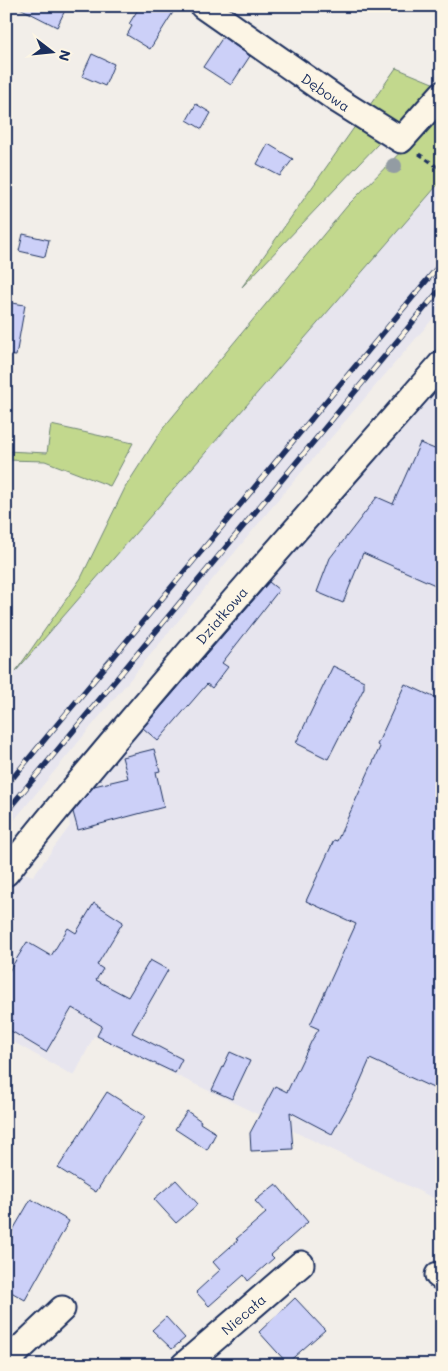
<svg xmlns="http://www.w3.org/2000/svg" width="448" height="1371" viewBox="0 0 448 1371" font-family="Mali,sans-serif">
	<rect width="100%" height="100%" fill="#f2eee9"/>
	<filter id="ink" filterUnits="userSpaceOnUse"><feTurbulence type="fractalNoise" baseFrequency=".02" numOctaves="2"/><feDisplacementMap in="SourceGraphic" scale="10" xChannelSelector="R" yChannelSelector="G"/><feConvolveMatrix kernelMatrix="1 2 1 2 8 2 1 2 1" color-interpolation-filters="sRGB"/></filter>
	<g filter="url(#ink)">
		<!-- built -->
		<path fill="#e7e5ee" d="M442 180V308L282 495 6 830V682Z
			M442 375V1202L94 1036 74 1076 6 1038V882L15 870 33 876 70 826 66 803Z"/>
		<!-- green -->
		<path fill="#c2d88d" stroke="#6e8476" d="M396 68 435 84 242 287Z
			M442 110V180L16 671 81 578 126 486 164 427 348 205Z
			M51 425 133 443 110 486 45 461 6 460V451L47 453Z"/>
		<!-- building -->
		<path fill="#ccd0f8" stroke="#1b2f5e" d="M16 6H67L57 27Z
			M140 6H177L150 49 127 35 132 26 129 24Z
			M223 37 250 56 231 85 203 67Z
			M92 54 114 64 105 86 82 76Z
			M196 104 211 113 202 129 187 120Z
			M268 144 293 159 280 176 257 164Z
			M23 234 49 240 45 257 19 251Z
			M6 302 25 305 16 356 6 355Z
			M420 443 442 452V588L363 553 343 603 317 592 330 558 377 497 393 504Z
			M269 582 279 590 222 663 228 667 212 688 207 684 158 741 143 728Z
			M333 666 364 681V688L328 759 296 743Z
			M405 684 442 701V1092L370 1059 356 1091 332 1134 290 1112 293 1149 251 1151 250 1133 275 1086 287 1092 312 1040 319 1029 310 1025 356 924 306 901 334 840 337 841 380 747 377 745Z
			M154 749 160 771 156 772 164 807 78 830 73 812 94 786 128 778 122 757Z
			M94 903 123 922 97 965 103 969 96 980 128 997 150 960 168 970 132 1033 182 1059 175 1073 97 1036 102 1026 72 1008 46 1052 6 1028V976L27 942 51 956 68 928 76 933Z
			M230 1052 250 1061 232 1099 212 1090Z
			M107 1092 145 1116 96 1192 58 1168Z
			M187 1111 201 1121 200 1123 216 1133 207 1150 175 1129Z
			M176 1180 198 1204 176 1223 154 1199Z
			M276 1184 308 1222 271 1255 274 1258 248 1281 244 1275 209 1306 196 1292 220 1270 213 1262 238 1240 236 1239 266 1213 255 1201Z
			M31 1199 69 1221 25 1300 6 1289V1242Z
			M295 1298 325 1330 287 1363 259 1332Z
			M166 1317 185 1338 172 1349 152 1330Z"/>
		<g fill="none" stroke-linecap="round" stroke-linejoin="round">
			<defs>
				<g id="minor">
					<path id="s1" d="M203 6 339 101 401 140 442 94"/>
					<path id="s2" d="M6 873C52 813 102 755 151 697 246 585 345 474 442 363"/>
					<path d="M438 1275 442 1278"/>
					<path d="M6 1362 62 1309"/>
					<path id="s3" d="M184 1365 301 1264"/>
				</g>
			</defs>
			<!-- minor casing -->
			<use href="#minor" stroke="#1b2f5e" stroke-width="29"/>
			<!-- path -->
			<path stroke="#1b2f5e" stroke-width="3" stroke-dasharray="5 4" stroke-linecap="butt" d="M419 154 442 170"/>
			<!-- minor -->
			<use href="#minor" stroke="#fcf5e5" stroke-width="25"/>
			<defs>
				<path id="rail" d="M6 786 442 262
					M6 812 442 287"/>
			</defs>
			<!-- rail casing -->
			<use href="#rail" stroke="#1b2f5e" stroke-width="5.5"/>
			<!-- rail -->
			<use href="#rail" stroke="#fcf5e5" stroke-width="4" stroke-dasharray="11" stroke-linecap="butt"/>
		</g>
		<!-- trees -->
		<circle fill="#939ca3" cx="394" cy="166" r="8"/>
	</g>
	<g text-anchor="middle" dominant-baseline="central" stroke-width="4" stroke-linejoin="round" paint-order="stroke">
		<!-- street labels -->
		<g font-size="14" fill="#1b2f5e" stroke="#fcf5e5">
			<text stroke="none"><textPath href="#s1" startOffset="150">Dębowa</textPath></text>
			<text stroke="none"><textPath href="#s2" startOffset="336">Działkowa</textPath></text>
			<text stroke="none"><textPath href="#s3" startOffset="78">Niecała</textPath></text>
		</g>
	</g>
	<!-- margin -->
	<rect width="448" height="1371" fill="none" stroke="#fcf5e5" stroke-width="25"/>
	<rect x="12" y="12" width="423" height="1346" fill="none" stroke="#1b2f5e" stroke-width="2" filter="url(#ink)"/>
	<!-- north arrow -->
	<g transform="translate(52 52) rotate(106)" stroke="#fcf5e5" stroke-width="4" paint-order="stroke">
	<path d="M0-4L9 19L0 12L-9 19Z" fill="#1b2f5e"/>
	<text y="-8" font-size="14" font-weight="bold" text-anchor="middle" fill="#1b2f5e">N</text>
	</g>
</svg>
